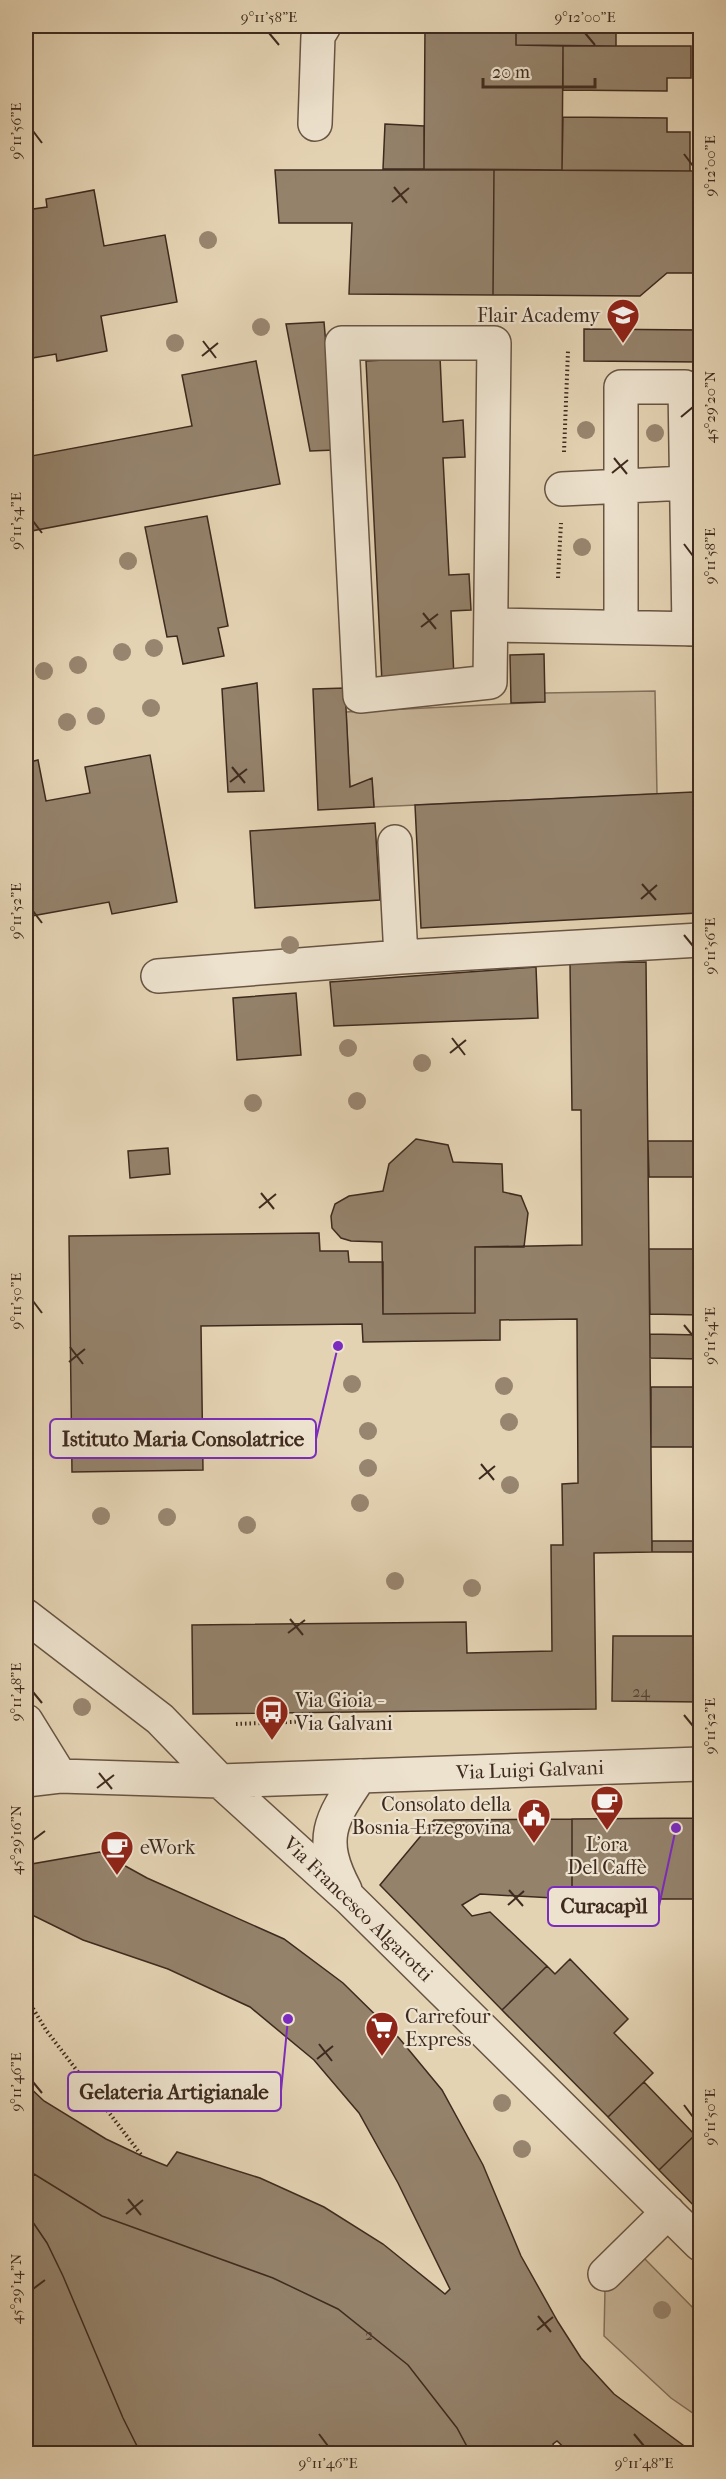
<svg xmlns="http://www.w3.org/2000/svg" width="726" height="2479" viewBox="0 0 726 2479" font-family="'IM FELL French Canon',serif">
	<rect width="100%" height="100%" fill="#e4d3b3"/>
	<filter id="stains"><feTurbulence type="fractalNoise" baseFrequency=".00333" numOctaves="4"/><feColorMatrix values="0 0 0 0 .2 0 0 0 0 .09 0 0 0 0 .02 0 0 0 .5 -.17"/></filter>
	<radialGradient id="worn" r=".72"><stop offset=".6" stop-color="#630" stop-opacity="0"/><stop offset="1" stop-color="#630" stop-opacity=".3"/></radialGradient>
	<!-- green -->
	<path fill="#c8b69a" stroke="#83705c" stroke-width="1.5" d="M655 691 657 794 374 807 372 779 350 787 346 712 544 702V693Z
		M641 2255 700 2315V2418L671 2398 604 2336 605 2289Z"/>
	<!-- building -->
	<path fill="#94826b" stroke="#3e2a1e" stroke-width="1.5" d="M425 26H516V45L563 46 562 170 424 169Z
		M516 26H616V46L516 45Z
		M563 46H691V78H667V91L563 90Z
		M563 117 667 118V132H690V171L562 170Z
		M385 124 424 126V169H383Z
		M275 170H494L493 295 349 294 352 223H279Z
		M494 170 700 171V273H667L640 296 493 295Z
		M94 190 104 246 165 235 177 302 101 316 107 351 57 361 56 354 26 359V210L47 207 46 199Z
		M324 322 335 450 310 451 286 324Z
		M584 329 700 330V362L584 361Z
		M440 357 443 422 463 420 465 457 443 458 449 575 469 574 471 610 451 611 454 678 382 682 366 361Z
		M256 361 280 484 26 532V457L192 426 182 375Z
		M207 516 228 626 218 628 224 656 183 664 177 636 167 637 145 527Z
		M544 654 545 702 511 703 510 655Z
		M257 683 264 791 228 792 222 689Z
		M345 688 350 787 372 778 374 807 318 810 313 689Z
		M150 755 177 902 112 914 109 902 26 917V763L38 760 46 801 90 793 85 767Z
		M693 792 697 913 421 928 415 805Z
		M375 823 380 900 255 908 250 831Z
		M646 962 652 1552 594 1553 596 1709 193 1714 192 1625 466 1622 467 1653 552 1651 551 1545H563L562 1484 578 1483 577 1319 500 1320V1340L363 1342 362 1324 201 1326 203 1470 72 1472 69 1236 319 1233 320 1251H348L349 1262H383V1314L475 1313V1247L582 1245 581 1110H572L570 963Z
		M536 967 538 1018 334 1026 330 982Z
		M296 993 301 1055 237 1060 233 998Z
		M416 1139 448 1145 453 1162 502 1164 503 1192 521 1196 528 1213 524 1247H475V1313L383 1314 382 1242 351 1241 341 1238 332 1228 331 1216 335 1204 349 1196 383 1191 389 1164Z
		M648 1141H700V1177H649Z
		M168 1148 170 1174 130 1178 128 1151Z
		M649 1249H700V1315L650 1314Z
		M650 1334 700 1335V1359L650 1358Z
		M651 1387H700V1447H651Z
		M652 1541H700V1552H652Z
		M694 1552H700V1702L612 1701 613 1636H694Z
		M696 1818V1899H572V1819Z
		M696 1818H700V1957H697Z
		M572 1819V1899L480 1894 462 1905 472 1916 490 1912 547 1966 502 2010 380 1885 434 1820Z
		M100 1852 147 1878 284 1939 343 1983 399 2038 442 2090 483 2165 521 2256 558 2322 581 2358 614 2394 695 2454H571L557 2441 553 2444 557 2454H471L457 2428 408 2365 338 2309 273 2278 102 2216 34 2174 26 2182V2084L44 2101 106 2139 142 2156 167 2166 177 2152 260 2178 324 2207 383 2244 445 2294 450 2289 398 2183 359 2113 314 2060 250 2007 168 1969 83 1940 26 1912V1865Z
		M100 1852 147 1878 284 1939 343 1983 399 2038 442 2090 483 2165 521 2256 558 2322 581 2358 614 2394 695 2454H571L557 2441 553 2444 557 2454H26V2084L44 2101 106 2139 142 2156 167 2166 177 2152 260 2178 324 2207 383 2244 445 2294 450 2289 398 2183 359 2113 314 2060 250 2007 168 1969 83 1940 26 1912V1865Z
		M697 1957H700V2072H697Z
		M570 1959 628 2019 614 2033 653 2073 608 2117 502 2010 547 1966 555 1974Z
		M644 2082 695 2135 659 2170 608 2117Z
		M695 2135 700 2138V2212L659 2170Z
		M34 2174 102 2216 273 2278 338 2309 408 2365 457 2428 471 2454H141L123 2418 63 2276 47 2243 26 2212V2182Z
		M26 2212 47 2243 63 2276 123 2418 141 2454H26Z"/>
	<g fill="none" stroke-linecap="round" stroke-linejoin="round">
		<defs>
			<path id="minor" d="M315 124 318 36 324 26
				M342 343H494L490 682 360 696Z
				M562 489 686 483
				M492 625 700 629
				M621 627V387H685L689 629
				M395 842 401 957
				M158 976 401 957 700 940
				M26 1616 160 1719 220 1781 350 1899 700 2244
				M26 1721 60 1776
				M26 1780 60 1776 220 1781 700 1764
				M345 1890C318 1839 330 1820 360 1776
				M605 2274 668 2212"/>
		</defs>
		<!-- minor casing -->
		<use href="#minor" stroke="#685443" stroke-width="36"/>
		<!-- path -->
		<path stroke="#3e2a1e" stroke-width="4" stroke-dasharray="1.5 3" stroke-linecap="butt" d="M564 452 568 351
			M558 578 561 523
			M236 1724 317 1721
			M26 1997 46 2030 142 2156"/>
		<!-- minor -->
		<use href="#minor" stroke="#ede2ce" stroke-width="33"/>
	</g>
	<!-- trees -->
	<g fill="#98856f">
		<circle cx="208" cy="240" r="9"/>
		<circle cx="261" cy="327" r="9"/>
		<circle cx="175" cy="343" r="9"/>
		<circle cx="586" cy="430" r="9"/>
		<circle cx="655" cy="433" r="9"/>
		<circle cx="582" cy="547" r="9"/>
		<circle cx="128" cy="561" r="9"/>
		<circle cx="154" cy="648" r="9"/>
		<circle cx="122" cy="652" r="9"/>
		<circle cx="78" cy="665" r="9"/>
		<circle cx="44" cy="671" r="9"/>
		<circle cx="151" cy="708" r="9"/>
		<circle cx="96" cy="716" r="9"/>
		<circle cx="67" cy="722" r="9"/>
		<circle cx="290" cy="945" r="9"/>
		<circle cx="348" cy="1048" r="9"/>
		<circle cx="422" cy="1063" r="9"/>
		<circle cx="357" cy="1101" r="9"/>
		<circle cx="253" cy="1103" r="9"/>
		<circle cx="352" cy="1384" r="9"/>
		<circle cx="504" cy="1386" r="9"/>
		<circle cx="509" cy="1422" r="9"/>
		<circle cx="368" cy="1431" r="9"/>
		<circle cx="368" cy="1468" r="9"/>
		<circle cx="510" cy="1485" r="9"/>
		<circle cx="360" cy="1503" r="9"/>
		<circle cx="101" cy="1516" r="9"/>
		<circle cx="167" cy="1517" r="9"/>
		<circle cx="247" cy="1525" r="9"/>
		<circle cx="395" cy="1581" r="9"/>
		<circle cx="472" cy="1588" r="9"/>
		<circle cx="82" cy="1707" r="9"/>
		<circle cx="502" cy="2103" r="9"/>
		<circle cx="522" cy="2149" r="9"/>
		<circle cx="662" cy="2310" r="9"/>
	</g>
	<!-- ticks -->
	<path fill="none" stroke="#3e2a1e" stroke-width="2" d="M269 33 279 45M585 33 595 45M33 131 42 143M684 154 693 166M394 187 407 203M392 202 409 188M203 341 216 358M202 356 218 343M681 417 693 407M614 458 627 474M612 473 628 460M33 521 42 533M684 544 693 556M423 613 436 629M421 627 438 614M232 767 245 783M230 782 247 769M642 884 656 900M641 899 657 885M33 911 42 923M684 935 693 946M452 1038 465 1055M450 1053 466 1040M261 1193 274 1209M259 1208 276 1194M33 1301 42 1313M684 1325 693 1336M70 1347 83 1364M69 1362 85 1349M481 1464 494 1480M479 1479 495 1466M290 1619 303 1635M288 1633 305 1620M33 1692 42 1703M684 1715 693 1726M99 1773 112 1789M97 1788 114 1775M33 1840 45 1831M509 1890 523 1906M508 1905 524 1891M319 2044 332 2061M317 2059 333 2046M33 2082 42 2093M684 2105 693 2117M128 2199 141 2215M126 2214 143 2200M33 2289 45 2280M538 2316 551 2332M537 2330 553 2317M319 2434 328 2446M634 2434 644 2446"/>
	<!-- icons -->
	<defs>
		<symbol id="school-pin" viewBox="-11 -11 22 30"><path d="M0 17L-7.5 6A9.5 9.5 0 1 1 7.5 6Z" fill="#8f2418" stroke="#ede2ce"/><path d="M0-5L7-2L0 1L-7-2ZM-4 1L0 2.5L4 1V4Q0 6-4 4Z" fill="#fff"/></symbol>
		<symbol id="bus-pin" viewBox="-11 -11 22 30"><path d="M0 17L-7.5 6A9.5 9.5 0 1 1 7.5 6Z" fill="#8f2418" stroke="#ede2ce"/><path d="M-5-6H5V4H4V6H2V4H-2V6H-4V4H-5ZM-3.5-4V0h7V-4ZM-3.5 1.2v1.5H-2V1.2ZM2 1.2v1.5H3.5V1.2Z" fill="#fff"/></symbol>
		<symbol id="cafe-pin" viewBox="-11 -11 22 30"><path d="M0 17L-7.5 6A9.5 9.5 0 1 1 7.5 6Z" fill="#8f2418" stroke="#ede2ce"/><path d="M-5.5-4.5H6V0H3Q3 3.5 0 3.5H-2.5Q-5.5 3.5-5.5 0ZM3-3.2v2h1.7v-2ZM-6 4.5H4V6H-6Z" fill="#fff"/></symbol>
		<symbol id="civic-pin" viewBox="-11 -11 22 30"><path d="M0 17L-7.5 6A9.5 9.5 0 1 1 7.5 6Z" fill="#8f2418" stroke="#ede2ce"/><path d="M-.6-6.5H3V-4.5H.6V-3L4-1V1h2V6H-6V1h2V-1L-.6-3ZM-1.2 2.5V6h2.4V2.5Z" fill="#fff"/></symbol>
		<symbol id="supermarket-pin" viewBox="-11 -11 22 30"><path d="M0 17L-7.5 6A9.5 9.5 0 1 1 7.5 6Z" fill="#8f2418" stroke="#ede2ce"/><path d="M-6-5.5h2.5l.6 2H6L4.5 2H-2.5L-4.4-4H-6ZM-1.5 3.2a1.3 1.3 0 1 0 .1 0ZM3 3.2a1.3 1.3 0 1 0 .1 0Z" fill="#fff"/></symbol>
	</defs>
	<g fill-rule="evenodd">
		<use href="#school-pin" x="604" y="296" width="38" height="52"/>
		<use href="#bus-pin" x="253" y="1693" width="38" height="52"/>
		<use href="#cafe-pin" x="588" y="1783" width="38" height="52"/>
		<use href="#civic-pin" x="515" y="1796" width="38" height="52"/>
		<use href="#cafe-pin" x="98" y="1828" width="38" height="52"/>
		<use href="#supermarket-pin" x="363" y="2009" width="38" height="52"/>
	</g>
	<g text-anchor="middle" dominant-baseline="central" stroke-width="4.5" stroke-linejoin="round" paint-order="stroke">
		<!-- number labels -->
		<g font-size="16" fill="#544031">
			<text x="641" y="1691">24</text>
			<text x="369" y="2334">2</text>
		</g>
		<!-- poi labels -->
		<g font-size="20" fill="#3e2a1e" stroke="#ede2ce" text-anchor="start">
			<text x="600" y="315" text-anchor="end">Flair Academy</text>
			<text x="295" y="1700">Via Gioia -<tspan x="295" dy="23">Via Galvani</tspan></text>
			<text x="511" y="1804" text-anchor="end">Consolato della<tspan x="511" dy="23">Bosnia-Erzegovina</tspan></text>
			<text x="607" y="1844" text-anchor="middle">L'ora<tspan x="607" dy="23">Del Caffè</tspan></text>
			<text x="140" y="1847">eWork</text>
			<text x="405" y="2016">Carrefour<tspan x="405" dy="23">Express</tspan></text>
		</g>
		<!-- street labels -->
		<g font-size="20" fill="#3e2a1e" stroke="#ede2ce">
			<text transform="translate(530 1770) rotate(-2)">Via Luigi Galvani</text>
			<text transform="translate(358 1909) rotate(44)">Via Francesco Algarotti</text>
		</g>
	</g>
	<!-- callouts -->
	<path fill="none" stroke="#7b2cbf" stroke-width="2" d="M338 1346L316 1439M676 1828L659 1906M288 2019L281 2091"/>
	<g fill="#7b2cbf" stroke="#ede2ce" stroke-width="2">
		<circle cx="338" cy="1346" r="6"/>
		<circle cx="676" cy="1828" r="6"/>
		<circle cx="288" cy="2019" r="6"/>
	</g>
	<g fill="#ede2ce" stroke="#7b2cbf" stroke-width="2">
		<rect x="50" y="1419" width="266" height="39" rx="6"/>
		<rect x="548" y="1887" width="111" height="39" rx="6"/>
		<rect x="68" y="2072" width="213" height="39" rx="6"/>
	</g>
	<g font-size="21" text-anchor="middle" font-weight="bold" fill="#3e2a1e">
		<text x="183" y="1446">Istituto Maria Consolatrice</text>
		<text x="604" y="1913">Curacapìl</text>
		<text x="174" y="2099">Gelateria Artigianale</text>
	</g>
	<!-- margin -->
	<rect width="726" height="2479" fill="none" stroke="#e4d3b3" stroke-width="66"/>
	<!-- scale -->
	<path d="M483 78v9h112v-9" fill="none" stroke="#3e2a1e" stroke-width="3"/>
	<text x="492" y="78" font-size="18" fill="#3e2a1e" stroke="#ede2ce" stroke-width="4.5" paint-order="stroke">20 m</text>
	<rect x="33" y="33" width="660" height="2413" fill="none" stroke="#3e2a1e" stroke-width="2"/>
	<g font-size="15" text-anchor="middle" fill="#3e2a1e">
		<text x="269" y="22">9°11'58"E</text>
		<text x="585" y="22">9°12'00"E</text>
		<text transform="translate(16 131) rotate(-90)" y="5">9°11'56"E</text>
		<text transform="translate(710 166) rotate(-90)" y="5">9°12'00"E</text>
		<text transform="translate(710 407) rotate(-90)" y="5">45°29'20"N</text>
		<text transform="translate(16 521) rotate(-90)" y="5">9°11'54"E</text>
		<text transform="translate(710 556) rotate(-90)" y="5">9°11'58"E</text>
		<text transform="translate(16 911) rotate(-90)" y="5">9°11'52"E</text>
		<text transform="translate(710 946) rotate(-90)" y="5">9°11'56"E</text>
		<text transform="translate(16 1301) rotate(-90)" y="5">9°11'50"E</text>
		<text transform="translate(710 1336) rotate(-90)" y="5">9°11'54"E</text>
		<text transform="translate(16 1692) rotate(-90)" y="5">9°11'48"E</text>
		<text transform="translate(710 1726) rotate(-90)" y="5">9°11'52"E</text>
		<text transform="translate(16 1840) rotate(-90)" y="5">45°29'16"N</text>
		<text transform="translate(16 2082) rotate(-90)" y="5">9°11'46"E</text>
		<text transform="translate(710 2117) rotate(-90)" y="5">9°11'50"E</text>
		<text transform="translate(16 2289) rotate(-90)" y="5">45°29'14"N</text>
		<text x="328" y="2468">9°11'46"E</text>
		<text x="644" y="2468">9°11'48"E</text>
	</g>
	<rect width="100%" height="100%" filter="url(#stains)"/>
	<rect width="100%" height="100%" fill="url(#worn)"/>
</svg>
